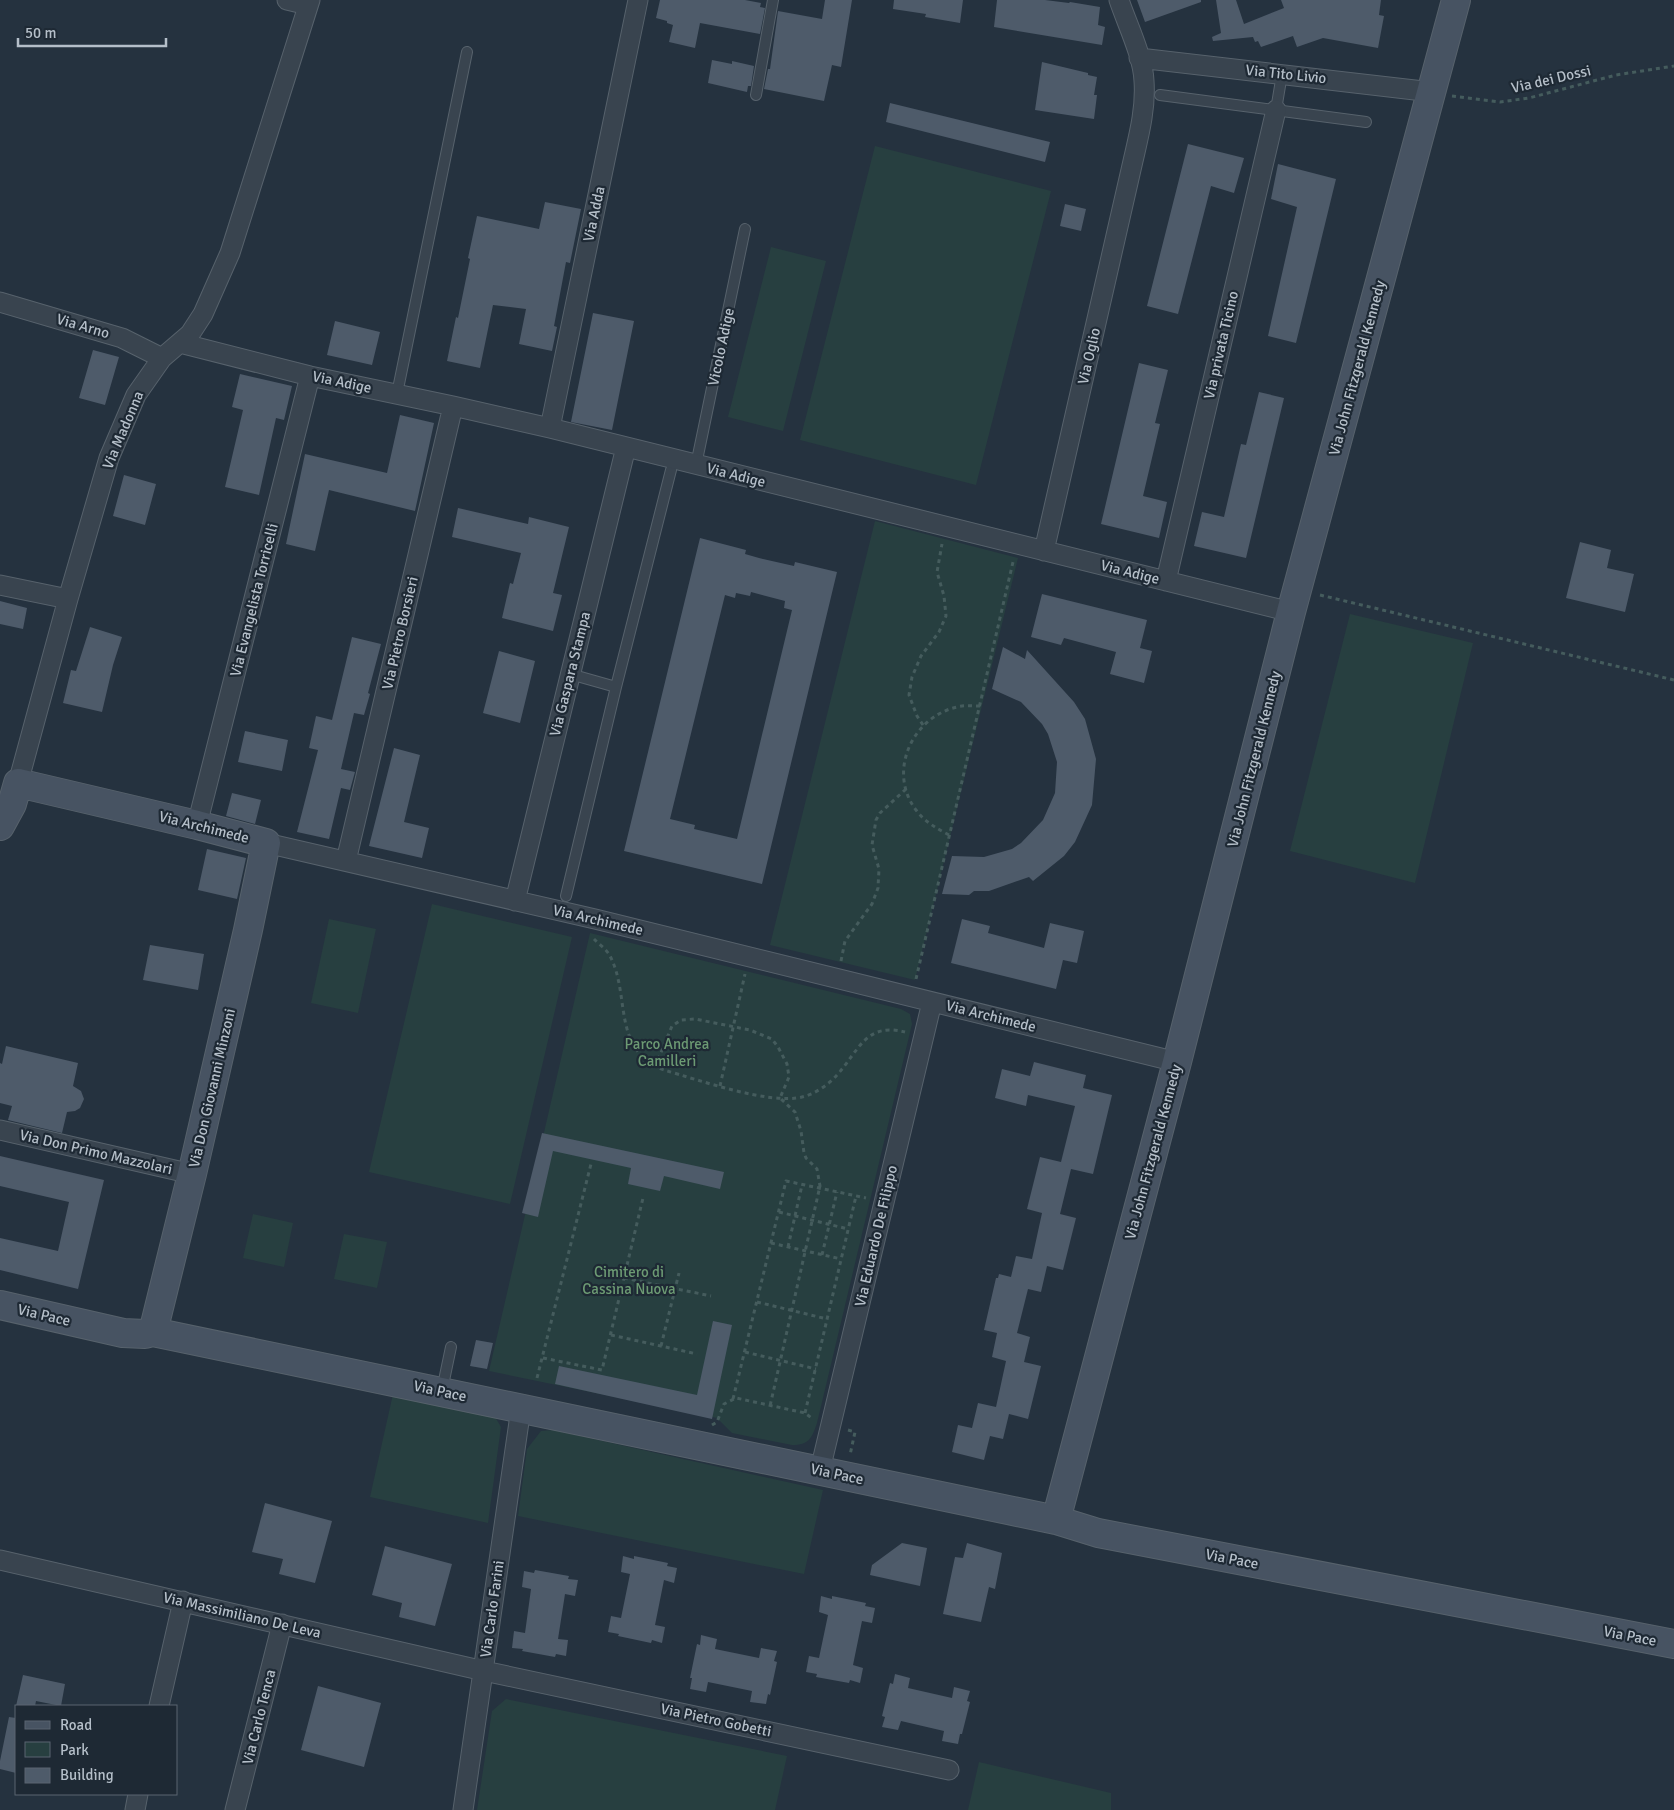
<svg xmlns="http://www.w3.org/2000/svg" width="1674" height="1810" viewBox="0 0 1674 1810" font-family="Signika,sans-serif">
	<rect width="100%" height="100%" fill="#25323f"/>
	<!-- green -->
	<path fill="#273f40" d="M875 146 1051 191 976 485 800 440Z
		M771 247 826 261 783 431 728 417Z
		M875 521 1018 558 915 980 770 945Z
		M1350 614 1473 643 1415 883 1290 851Z
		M432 904 572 937 510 1204 369 1172Z
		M329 919 376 929 358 1013 311 1003Z
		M590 933 901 1009 910 1014 912 1024 817 1423C812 1438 809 1445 792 1445L732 1433 717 1418 489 1371Z
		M253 1214 293 1223 284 1267 243 1258Z
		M344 1234 387 1242 377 1288 334 1279Z
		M393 1394 494 1415 501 1427 488 1523 370 1497Z
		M553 1430 823 1490 804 1574 518 1516 527 1449 541 1431Z
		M506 1699 787 1756 775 1810H477L492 1711Z
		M979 1762 1111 1793V1810H968Z"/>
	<!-- building -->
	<path fill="#4e5b6a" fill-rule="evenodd" d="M660 0H745L761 3 760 7 765 8 760 34 700 23 695 48 669 42 673 25 667 23V21L656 18Z
		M825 0H852L841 67 832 65 824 101 764 89 768 69H770L778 11 822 19Z
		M894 0H963L960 23 925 17 926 14 893 9Z
		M997 0H1045L1069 3 1070 2 1100 7 1098 25 1105 27 1102 45 994 27Z
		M1137 0H1201V2L1145 22Z
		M1216 0H1236L1244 24 1284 8 1281 0H1381L1379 15 1384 16 1378 48 1323 38 1297 47 1293 36 1261 47 1258 41 1255 42 1253 37 1213 41 1212 37 1221 33Z
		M712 60 732 64V61L754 66 751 86H748L747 92 708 83Z
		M1042 62 1088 73V75L1097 77 1094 95H1097L1094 119 1035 110Z
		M890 103 1050 142 1045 162 886 122Z
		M1188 144 1244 158 1234 193 1211 186 1178 314 1147 306Z
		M1278 164 1336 179 1296 343 1268 336 1297 207 1271 199Z
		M545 202 581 209 570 263 566 262 554 326 557 327 552 351 519 344 526 309 493 305 480 368 447 361 456 317 458 318 470 259 468 258 477 216 539 229Z
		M1065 204 1086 209 1081 231 1060 226Z
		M593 313 634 321 612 430 571 422Z
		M335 321 380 332 372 365 327 355Z
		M93 350 119 357 105 405 79 398Z
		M1139 363 1168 370 1155 423 1160 424 1143 496 1167 502 1159 538 1101 524Z
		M240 374 292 386 284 420 276 418 259 495 225 487 243 410 232 407Z
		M1259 392 1284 398 1246 558 1194 546 1202 512 1224 517 1241 444 1246 445Z
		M400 415 434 423 415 511 329 490 315 551 286 544 305 454 387 473Z
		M124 475 156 484 145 525 113 516Z
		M458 508 528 524 529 517 569 527 553 593 562 595 553 631 502 618 510 583 513 584 521 553 452 537Z
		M700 538 746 550 745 554 759 558 794 566 795 562 837 572 762 884 624 851ZM751 592 785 601 784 608 792 610 737 839 694 829 695 825 670 819 725 595 735 598 736 593 750 596Z
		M1580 542 1611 550 1607 568 1634 574 1625 612 1566 598Z
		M1042 594 1147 620 1140 648 1152 651 1144 683 1110 674 1116 652 1064 638 1061 645 1031 637Z
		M0 601 27 608 23 629 0 624Z
		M90 627 122 637 113 665 102 712 63 703 71 670 76 671Z
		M352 637 381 644 368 693 370 694 364 715 354 713 341 769 355 772 350 790 341 788 329 839 297 832 318 750 309 748 316 716 332 720Z
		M1003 647 1025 659 1027 650 1074 702 1085 719 1096 759 1092 805 1075 842 1064 856 1033 881 1029 877 989 891H974L969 895 942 894 952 856 984 857 1012 849 1021 843 1043 820 1055 793 1057 762 1048 734 1042 724 1021 702 992 689Z
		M499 651 535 661 520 723 483 713Z
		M245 731 288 740 282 771 238 762Z
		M394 748 420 755 404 822 429 828 422 858 369 846Z
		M232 793 261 800 255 824 226 816Z
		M207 849 246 858 237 899 198 890Z
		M962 919 990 926 988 933 1044 948 1050 923 1084 931 1077 963 1063 960 1056 989 951 963Z
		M150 945 204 954 198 990 143 980Z
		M6 1046 78 1063 73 1086 81 1091 84 1099 80 1108 75 1111 67 1112 62 1133 8 1120 12 1106 0 1103V1063L2 1064Z
		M1034 1062 1086 1075 1083 1088 1112 1095 1093 1174 1071 1169 1060 1214 1076 1218 1063 1270 1047 1266 1041 1292 1028 1289 1017 1333 1030 1337 1024 1362 1041 1366 1028 1419 1009 1414 1003 1439 990 1436 984 1460 952 1452 958 1425 972 1428 978 1403 996 1407 1006 1361 992 1357 997 1333 984 1330 996 1278H998L999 1274 1011 1277 1016 1256 1032 1259 1042 1213 1027 1209 1040 1157 1061 1162 1075 1106 1028 1095 1026 1106 995 1098 1002 1069 1030 1076Z
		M542 1133 724 1172 720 1189 664 1176 660 1191 628 1184 631 1168 553 1151 538 1217 522 1213Z
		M0 1156 104 1180 78 1289 0 1270V1238L58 1251 69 1202 0 1186Z
		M713 1321 732 1325 712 1419 555 1384 559 1366 697 1395Z
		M476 1340 493 1343 487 1369 470 1366Z
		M265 1503 332 1521 315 1583 279 1574 283 1559 252 1552Z
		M902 1543 927 1548 920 1586 870 1575 872 1565Z
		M967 1543 1002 1553 995 1589 989 1587 981 1622 943 1614 955 1557 963 1558Z
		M385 1546 452 1564 435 1626 399 1617 402 1603 372 1595Z
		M623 1556 634 1559V1556L668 1563 667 1566 677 1568 674 1583 664 1580 655 1625 665 1627 662 1643 652 1640 651 1643 618 1636 619 1634 608 1632 611 1616 621 1618 630 1574 621 1572Z
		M535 1570 569 1576 568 1579 578 1580 575 1596 565 1594 558 1639 568 1640 566 1656 556 1654 555 1657 522 1651 523 1649 512 1648 514 1631 525 1633 531 1589 522 1587 524 1571 534 1573Z
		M821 1596 832 1599V1596L866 1603 865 1606 875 1608 872 1623 862 1621 853 1665 863 1668 860 1683 850 1680 849 1683 816 1677 817 1674 806 1672 809 1656 819 1658 828 1615 819 1612Z
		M701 1635 717 1639 715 1649 759 1658 761 1648 777 1651 774 1661 777 1662 770 1695 768 1694 766 1704 750 1702 752 1691 708 1682 706 1692 690 1689 692 1678H690L697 1644 700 1645Z
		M895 1674 910 1678 908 1688 952 1698 954 1687 970 1691 967 1701 970 1702 962 1734H960L958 1744 942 1741 944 1731 901 1721 898 1730 882 1727 885 1717 882 1716 890 1683 893 1684Z
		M23 1675 65 1684 61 1706 36 1701 35 1706H16Z
		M318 1686 381 1703 364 1767 301 1750Z
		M9 1717 16 1718V1773L0 1769V1761Z"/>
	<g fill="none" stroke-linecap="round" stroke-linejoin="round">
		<defs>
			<path id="lane" d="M756 95 773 0
				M1160 95 1366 122
				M1276 110 1282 74
				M399 384 467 52
				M696 465 745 229
				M570 674 616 687
				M566 896 616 687 671 470
				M442 1390 451 1347"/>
			<path id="street" d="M287 0 308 5
				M1139 58 1432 92
				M0 302 122 338 162 358
				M180 343 310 376 453 406 550 428 1291 612
				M550 428 638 0
				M1044 551 1133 161C1139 135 1146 108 1144 81 1143 56 1127 24 1119 0
				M1166 581 1276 110
				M0 585 68 599
				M18 783 68 599 109 458 136 395 162 358 190 334 203 314 230 253 310 0
				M197 825 310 376
				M266 843 595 919 1177 1062
				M346 861 453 406
				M515 901 626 447
				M0 1130 192 1174
				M820 1470 932 1002
				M0 1560 484 1671 949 1770
				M159 1706 183 1601
				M135 1810 138 1794
				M235 1810 282 1624
				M463 1810 521 1408"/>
			<path id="secondary" d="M0 826 12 804 18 783 197 825 266 843 248 930 192 1174 153 1332
				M0 1305 123 1333 145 1334 153 1332 1056 1520 1098 1533 1674 1644
				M1056 1520 1177 1062 1291 612 1456 0"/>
		</defs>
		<!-- lane casing -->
		<use href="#lane" stroke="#57626c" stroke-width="12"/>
		<!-- street casing -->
		<use href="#street" stroke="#57626c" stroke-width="21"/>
		<!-- secondary casing -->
		<use href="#secondary" stroke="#57626c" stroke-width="30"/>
		<!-- path -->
		<path stroke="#455c5d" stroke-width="3" stroke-dasharray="4 4" stroke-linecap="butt" d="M1452 96 1500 102 1529 98 1616 75 1674 66
			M1320 595 1674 680
			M923 725 917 716 909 695 912 677 921 656 939 632 946 616 944 596 937 572 942 544
			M949 835C936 828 925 822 916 810 887 772 912 717 957 707 964 705 972 706 980 706
			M594 939C599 944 607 950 610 956 631 996 611 1050 664 1070 699 1080 769 1105 802 1097 815 1094 828 1085 837 1075 859 1051 865 1022 905 1032
			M841 961 845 941 872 904 878 888 879 869 872 845 876 820 880 813 906 789
			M916 979 1013 562
			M655 1067 672 1026 681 1020 695 1019 750 1030 772 1039 778 1047 787 1064 789 1077 780 1098 795 1112 801 1131 804 1153 806 1158 817 1169 820 1186 770 1406
			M720 1086 745 974
			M779 1212 848 1229
			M771 1243 841 1259
			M788 1247 802 1185
			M822 1255 837 1192
			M624 1278 711 1296
			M757 1302 827 1319
			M611 1335 697 1354
			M661 1346 679 1273
			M745 1352 816 1369
			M543 1358 602 1370 643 1198
			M537 1378 591 1164
			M733 1399 786 1181 866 1198
			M805 1413 856 1196
			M712 1425 717 1422 724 1404 736 1398 805 1413 813 1419
			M848 1430 855 1432 850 1455"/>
		<!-- lane -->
		<use href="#lane" stroke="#39444f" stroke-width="10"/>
		<!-- street -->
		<use href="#street" stroke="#39444f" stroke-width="19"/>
		<!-- secondary -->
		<use href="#secondary" stroke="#475362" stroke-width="28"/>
	</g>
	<g text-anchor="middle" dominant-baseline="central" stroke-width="4.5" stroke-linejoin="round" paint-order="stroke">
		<!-- street labels -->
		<g font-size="15" fill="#b5bfc9" stroke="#1e2934">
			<text transform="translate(1286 74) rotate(6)">Via Tito Livio</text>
			<text transform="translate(1551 79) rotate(-13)">Via dei Dossi</text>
			<text transform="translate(594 214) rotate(-78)">Via Adda</text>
			<text transform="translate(83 326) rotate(16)">Via Arno</text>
			<text transform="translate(1221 345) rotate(-77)">Via privata Ticino</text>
			<text transform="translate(721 347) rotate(-78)">Vicolo Adige</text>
			<text transform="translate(1089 356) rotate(-77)">Via Oglio</text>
			<text transform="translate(1357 368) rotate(-75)">Via John Fitzgerald Kennedy</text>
			<text transform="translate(342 382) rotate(12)">Via Adige</text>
			<text transform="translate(123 430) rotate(-67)">Via Madonna</text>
			<text transform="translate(736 475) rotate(14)">Via Adige</text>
			<text transform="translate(1130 572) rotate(14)">Via Adige</text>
			<text transform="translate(254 600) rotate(-76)">Via Evangelista Torricelli</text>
			<text transform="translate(400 633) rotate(-77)">Via Pietro Borsieri</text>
			<text transform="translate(570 674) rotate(-76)">Via Gaspara Stampa</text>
			<text transform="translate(1254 759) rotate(-76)">Via John Fitzgerald Kennedy</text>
			<text transform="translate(204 827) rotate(14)">Via Archimede</text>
			<text transform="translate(598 920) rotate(13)">Via Archimede</text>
			<text transform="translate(991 1016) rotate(14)">Via Archimede</text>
			<text transform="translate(212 1088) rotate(-77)">Via Don Giovanni Minzoni</text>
			<text transform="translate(96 1152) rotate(13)">Via Don Primo Mazzolari</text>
			<text transform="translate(1153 1152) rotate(-75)">Via John Fitzgerald Kennedy</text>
			<text transform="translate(876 1236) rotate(-77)">Via Eduardo De Filippo</text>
			<text transform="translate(44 1315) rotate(13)">Via Pace</text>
			<text transform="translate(440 1391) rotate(12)">Via Pace</text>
			<text transform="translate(837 1474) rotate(12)">Via Pace</text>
			<text transform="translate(1232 1559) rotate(11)">Via Pace</text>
			<text transform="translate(492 1609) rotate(-82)">Via Carlo Farini</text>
			<text transform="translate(242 1615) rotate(13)">Via Massimiliano De Leva</text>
			<text transform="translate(1630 1636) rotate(11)">Via Pace</text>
			<text transform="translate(259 1717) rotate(-76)">Via Carlo Tenca</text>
			<text transform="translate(716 1720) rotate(12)">Via Pietro Gobetti</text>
		</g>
		<!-- park labels -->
		<g font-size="15" fill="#6c9a73" stroke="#1e2934">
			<text x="667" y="1044">Parco Andrea<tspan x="667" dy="17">Camilleri</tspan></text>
			<text x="629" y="1272">Cimitero di<tspan x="629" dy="17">Cassina Nuova</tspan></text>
		</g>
	</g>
	<!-- legend -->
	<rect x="15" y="1705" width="162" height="90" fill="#1e2934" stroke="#5a6570"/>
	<rect x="25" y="1721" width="25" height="8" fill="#475362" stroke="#5a6570"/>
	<text x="60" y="1730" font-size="15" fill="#b5bfc9">Road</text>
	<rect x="25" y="1742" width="25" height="15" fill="#273f40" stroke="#5a6570"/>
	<text x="60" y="1755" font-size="15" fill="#b5bfc9">Park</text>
	<rect x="25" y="1768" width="25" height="15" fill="#4e5b6a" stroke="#5a6570"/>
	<text x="60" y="1780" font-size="15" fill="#b5bfc9">Building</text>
	<!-- scale -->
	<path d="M18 38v8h148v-8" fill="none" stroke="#b5bfc9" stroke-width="2.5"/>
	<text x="25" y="38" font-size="15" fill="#b5bfc9" stroke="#1e2934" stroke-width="4" paint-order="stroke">50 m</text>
</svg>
